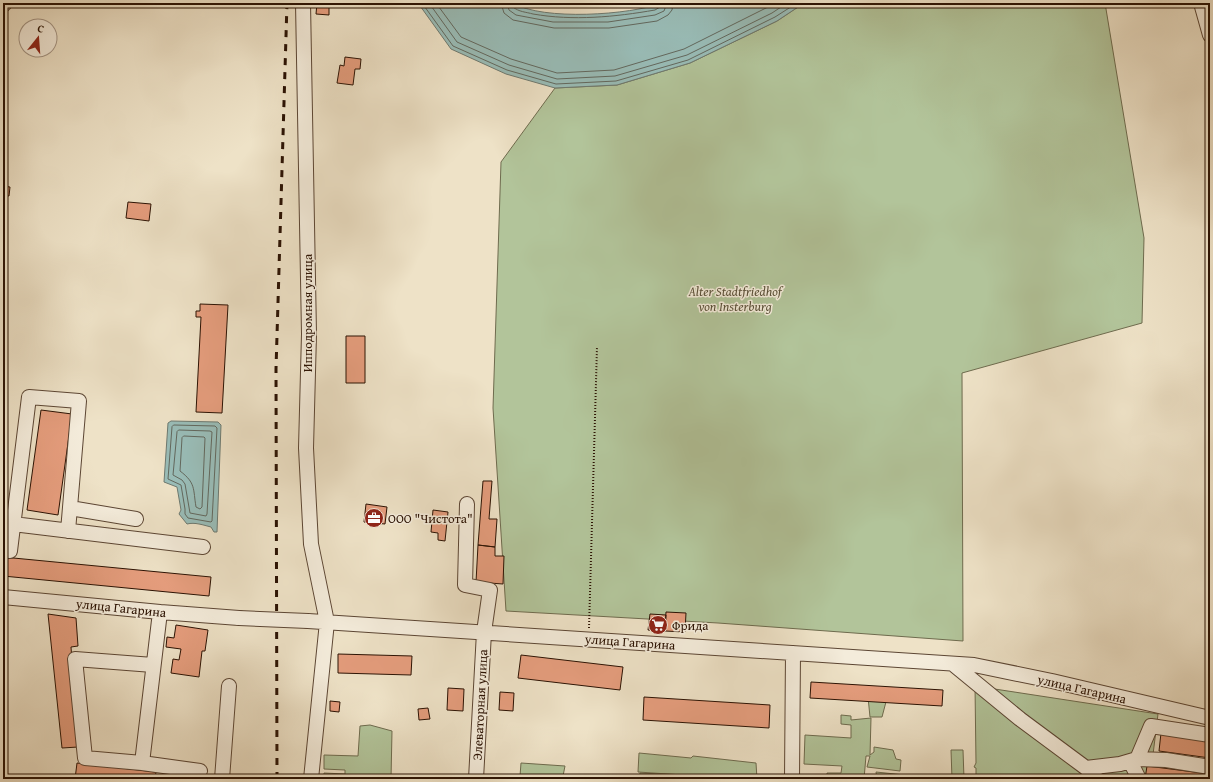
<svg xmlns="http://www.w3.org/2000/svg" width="1213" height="782" viewBox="0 0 1213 782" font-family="'Gentium Book Plus',serif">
	<rect width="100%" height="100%" fill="#eee2c7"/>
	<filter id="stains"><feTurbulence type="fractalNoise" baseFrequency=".005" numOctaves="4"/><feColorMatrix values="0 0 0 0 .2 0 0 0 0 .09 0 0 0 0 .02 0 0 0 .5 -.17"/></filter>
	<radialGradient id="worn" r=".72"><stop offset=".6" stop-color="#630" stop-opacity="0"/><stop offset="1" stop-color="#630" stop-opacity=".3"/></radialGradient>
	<!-- green -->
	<path fill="#b2c49a" stroke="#6e6b4e" d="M804 3H1105L1144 238 1142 323 962 373 963 641 718 623 506 611 493 408 501 162 555 88 617 85 690 63 777 21Z
		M975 686 1158 714 1150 779H976V768L974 767 976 763Z
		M868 697 887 698 882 717H870Z
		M841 715 851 716V720L871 718 870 755 874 752V747L893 750 896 759 901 760 900 771 867 767 870 756H866L864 779H830V775L827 774V773H841L842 766 804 764 805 735 851 738V725L841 724Z
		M370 725 392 731 391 779H324V773L345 774V770L324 769V755L358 756 360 726Z
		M951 750H963L964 779H952Z
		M639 753 691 758 693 756 756 763 757 779H639L640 773 683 775 638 772Z
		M521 763 565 766 563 776V777L520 776Z
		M876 772 914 776V779H877Z"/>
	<!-- water -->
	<path fill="#99bdb8" stroke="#6d7970" d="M418 3H513C543 21 630 15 662 3H804L777 21 690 63 617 85 555 88 506 74 451 49Z
		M171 421 218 422 221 425 217 532H214L211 527C203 525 195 522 187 524L179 514 181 510 177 487 164 482 168 423Z"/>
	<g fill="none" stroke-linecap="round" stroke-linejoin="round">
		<!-- shore -->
		<path stroke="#62685e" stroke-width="1" d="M422 3 453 46 507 70 556 84 616 81 688 60 775 17 797 3
			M429 3 457 42 509 65 557 79 615 76 687 55 772 13 787 3
			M436 3 461 37 511 59 557 73 614 70 684 49 776 3
			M501 3 504 13 513 20 554 28H609L657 21 668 15 672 10 673 3
			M507 3 509 10 516 15 553 22H608L655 15 664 11 667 3
			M512 3 513 7C519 12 526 12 533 14 573 21 615 17 655 10L660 7 662 3
			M174 425 215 426 217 428 212 521 211 522 188 518 185 514V509L181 485 168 479 172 427Z
			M179 430 210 431 212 432 207 514 206 516 190 513 185 484 182 480 173 475 177 432Z
			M184 436 204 437 205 438 202 507 200 509 196 507C193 489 196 483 180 471L182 438Z"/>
	</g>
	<!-- building -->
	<path fill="#e59d7d" stroke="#2b1203" d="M317 3H329V15L316 14Z
		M345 57 361 59 360 69H355L353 85 337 83 340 65 344 66Z
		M3 186 10 187 9 196 3 195Z
		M128 202 151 204 149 221 126 218Z
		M200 304 228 305 222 413 196 412 201 317H196V311H200Z
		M346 336H365V383H346Z
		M41 410 72 414 58 515 27 510Z
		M483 481H492L489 519H497L495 547 478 545Z
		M366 504 387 507 385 524 364 522Z
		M433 510 448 512 445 541 438 540V533L431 532Z
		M478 545 495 547V556H504L503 584 476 582Z
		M3 557 211 577 209 596 3 576Z
		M666 612 686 613 685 632 665 631Z
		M48 614 76 618 78 646 71 647 78 747 62 748Z
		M650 614 666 615 665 631 648 630Z
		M176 625 208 630 205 651H202L199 677 171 673 173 659 179 660 181 649 166 647 167 637 174 638Z
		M338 654 412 656 411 675 338 673Z
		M521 655 623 667 620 690 518 678Z
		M811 682 943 690 942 706 810 698Z
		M448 688 464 689 463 711 447 710Z
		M500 692 514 693 513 711 499 710Z
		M644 697 770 705 769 728 643 720Z
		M330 701 340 702 339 712 330 711Z
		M428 708 430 719 419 720 418 709Z
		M1161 733 1210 740V758L1159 751Z
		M77 763 156 772 155 779H75Z
		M1147 766 1210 774V779H1145Z"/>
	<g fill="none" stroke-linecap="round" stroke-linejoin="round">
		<defs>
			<path id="minor" d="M303 3 309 334 306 448 311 544 327 622 311 779
				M1201 3 1210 35
				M3 5 5 3
				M467 504 465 585 490 590 484 632 476 779
				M70 508 136 519
				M13 524 203 547
				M3 550 10 551 29 397 79 401 68 531
				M3 597 160 612 239 618
				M308 621 974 665 1052 681 1210 718
				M953 664 1020 719 1086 768 1097 779
				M153 665 75 659 85 758 142 763 200 771
				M1137 759 1151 726 1210 735
				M1130 761 1139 779
				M142 763 160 612
				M1086 768 1120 764 1137 759 1166 760 1210 767
				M222 779 229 686
				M792 779 793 653"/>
		</defs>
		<!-- minor casing -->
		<use href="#minor" stroke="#5c4634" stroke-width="16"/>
		<!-- path -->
		<path stroke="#2b1203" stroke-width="2" stroke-dasharray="1 2" stroke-linecap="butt" d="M589 628 597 347"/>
		<!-- minor -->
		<use href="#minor" stroke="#f4ecdb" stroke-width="14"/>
		<!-- rail -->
		<path stroke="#2b1203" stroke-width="3" stroke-dasharray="7 7" stroke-linecap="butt" d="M277 779 276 369 287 3"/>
		<defs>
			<path id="minor-bridge" d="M239 618 308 621"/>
		</defs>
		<!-- minor-bridge casing -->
		<use href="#minor-bridge" stroke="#5c4634" stroke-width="16" stroke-linecap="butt"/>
		<!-- minor-bridge -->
		<use href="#minor-bridge" stroke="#f4ecdb" stroke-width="14"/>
	</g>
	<!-- icons -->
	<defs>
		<symbol id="office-disc" viewBox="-11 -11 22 22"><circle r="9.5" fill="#8f2418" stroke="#f4ecdb"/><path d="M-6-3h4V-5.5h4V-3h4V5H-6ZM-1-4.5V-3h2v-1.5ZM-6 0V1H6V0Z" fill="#fff"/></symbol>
		<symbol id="supermarket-disc" viewBox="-11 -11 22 22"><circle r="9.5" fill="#8f2418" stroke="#f4ecdb"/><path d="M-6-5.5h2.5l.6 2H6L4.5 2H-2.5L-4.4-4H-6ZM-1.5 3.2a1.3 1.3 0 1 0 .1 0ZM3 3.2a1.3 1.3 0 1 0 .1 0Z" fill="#fff"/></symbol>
	</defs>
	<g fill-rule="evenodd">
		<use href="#office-disc" x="363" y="507" width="22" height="22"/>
		<use href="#supermarket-disc" x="647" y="614" width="22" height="22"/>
	</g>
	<g text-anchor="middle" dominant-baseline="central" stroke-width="3" stroke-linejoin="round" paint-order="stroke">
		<!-- park labels -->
		<g font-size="13" font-style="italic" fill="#5a5038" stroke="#f4ecdb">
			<text x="735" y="291">Alter Stadtfriedhof<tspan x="735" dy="15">von Insterburg</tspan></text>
		</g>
		<!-- street labels -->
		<g font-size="13" fill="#2b1203" stroke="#f4ecdb">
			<text transform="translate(307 313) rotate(-90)">Ипподромная улица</text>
			<text transform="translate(121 608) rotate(6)">улица Гагарина</text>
			<text transform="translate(630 642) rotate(4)">улица Гагарина</text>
			<text transform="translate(1082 689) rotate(13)">улица Гагарина</text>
			<text transform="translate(480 705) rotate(-87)">Элеваторная улица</text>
		</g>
		<!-- poi labels -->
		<g font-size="13" fill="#2b1203" stroke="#f4ecdb" text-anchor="start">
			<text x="388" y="518">ООО "Чистота"</text>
			<text x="672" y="625">Фрида</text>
		</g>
	</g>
	<!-- margin -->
	<rect width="1213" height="782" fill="none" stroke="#eee2c7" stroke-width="16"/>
	<rect x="4" y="4" width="1205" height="774" fill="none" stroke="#2b1203" stroke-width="2"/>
	<rect x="8" y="8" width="1197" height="766" fill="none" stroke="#2b1203"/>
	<!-- north arrow -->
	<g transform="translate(38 38) rotate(17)"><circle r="19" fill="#f4ecdb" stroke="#a49585"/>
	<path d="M0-3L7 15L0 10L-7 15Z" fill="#8f2418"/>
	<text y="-6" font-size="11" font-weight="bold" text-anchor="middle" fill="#2b1203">С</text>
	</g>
	<rect width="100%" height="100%" filter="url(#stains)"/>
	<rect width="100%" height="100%" fill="url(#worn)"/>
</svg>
